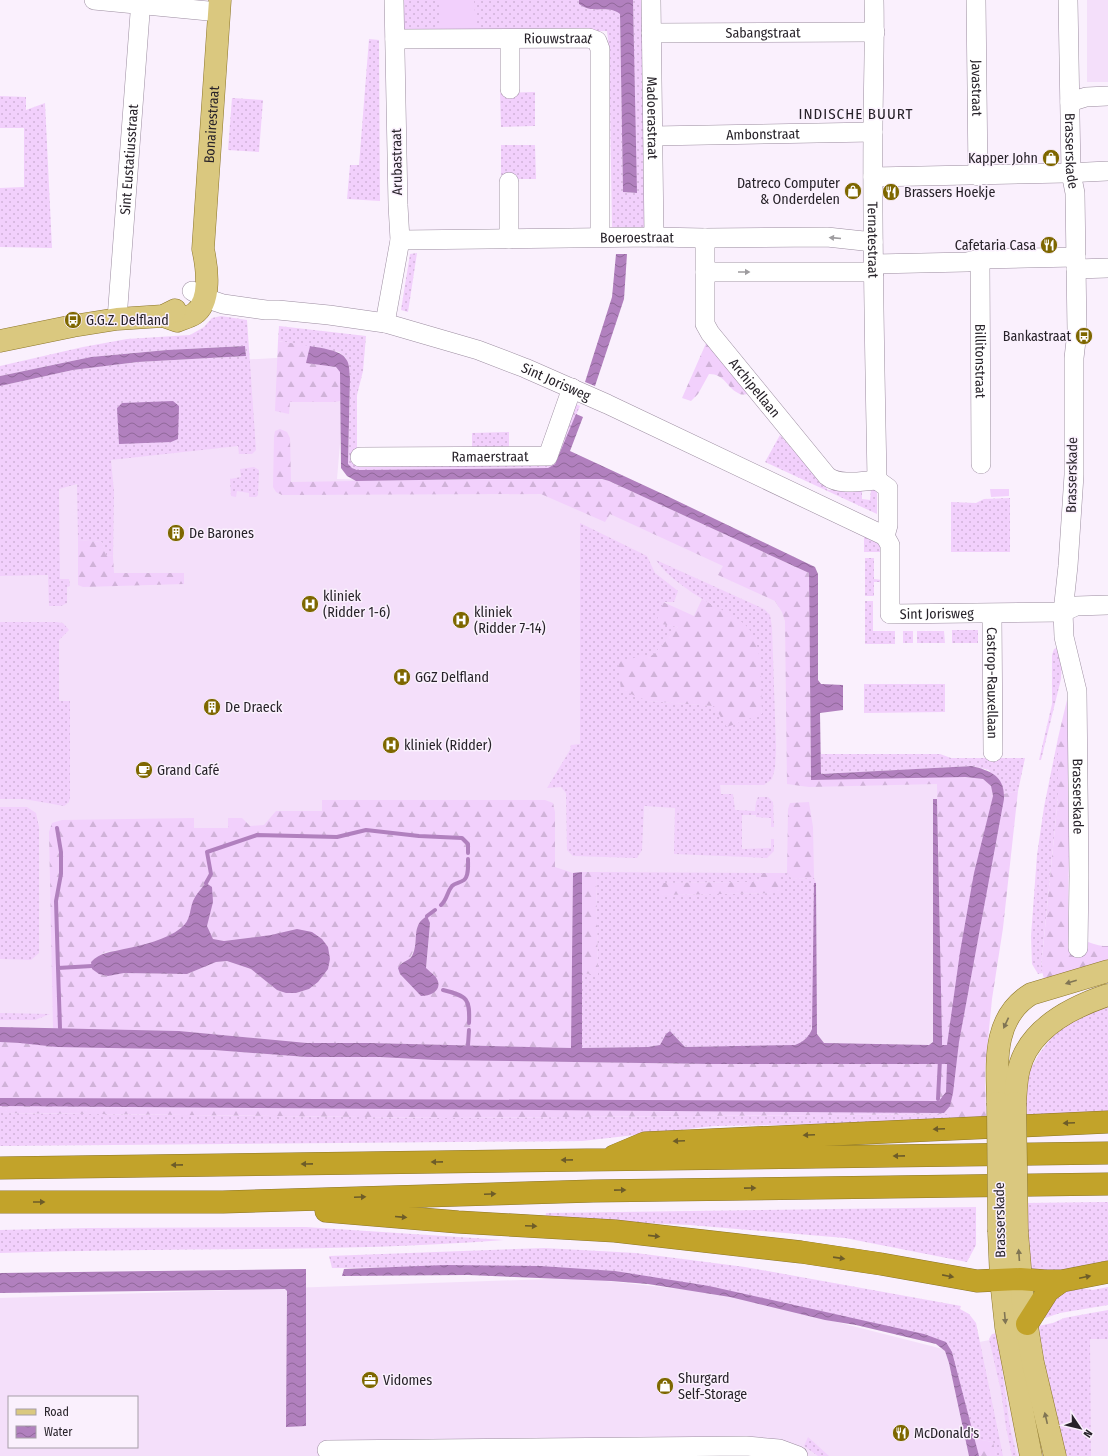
<svg xmlns="http://www.w3.org/2000/svg" width="1108" height="1456" viewBox="0 0 1108 1456" font-family="'Fira Sans Condensed',sans-serif">
	<defs>
		<pattern id="grass-dots" width="8" height="8" patternUnits="userSpaceOnUse"><rect width="8" height="8" fill="#f2d0fc"/><path d="M2 2h.1M6 6h.1" fill="none" stroke="#d0b2d8" stroke-width="1.8" stroke-linecap="round"/></pattern>
		<pattern id="forest-firs" width="22" height="20" patternUnits="userSpaceOnUse"><rect width="22" height="20" fill="#f2d0fc"/><path d="M5 1l3.5 6h-7zM16 11l3.5 6h-7z" fill="#d0b2d8"/></pattern>
		<pattern id="water-waves" width="16" height="10" patternUnits="userSpaceOnUse"><rect width="16" height="10" fill="#b180be"/><path d="M0 5q4-4 8 0t8 0" fill="none" stroke="#90689a"/></pattern>
	</defs>
	<rect width="100%" height="100%" fill="#faf0fd"/>
	<!-- built -->
	<path fill="#f4dffa" fill-rule="evenodd" d="M1087 0H1108V82H1087Z
		M293 357 347 361 337 479 608 485 802 570 805 784 983 783 936 1061 0 1068V394L100 368Z
		M578 1278 726 1294 943 1349 1108 1317V1456H0V1298ZM9 1397H137V1447H9Z"/>
	<!-- grass -->
	<path fill="url(#grass-dots)" d="M401 0H579V4C593 15 607 4 620 14L623 192 636 193 633 0H647L651 227H612L609 48 607 31 445 34 403 31Z
		M369 39 379 40 380 201 347 199 350 165H359Z
		M535 92V126L501 127 500 93Z
		M0 96 26 97V110L45 103 52 248 0 247V188L24 187V128H0Z
		M232 98 263 100 259 152 228 150Z
		M501 145H535L536 179H501Z
		M417 253 408 312 401 310 410 254Z
		M221 316 247 320 256 450 252 454H239L238 446 111 460 114 492 113 556 106 555 102 542 78 540 77 484 59 489 60 579H69L70 586 67 587V603L61 606H49L48 575 0 576V386L73 370 138 362 246 356 245 346 167 350 91 357 0 376V366L83 347 127 339 190 335 204 327 212 318Z
		M279 326 366 336 363 371 357 395V461H548L573 403 580 406 555 464 548 468 357 470 352 468 348 465 350 378 346 358 339 352 278 341Z
		M509 432V450L472 451V433Z
		M780 435 828 490H862V499L870 500 871 490 877 489V514L765 462Z
		M254 467 259 470 258 495 256 497H249V493L237 491 236 497 231 496 230 479 241 477 240 469Z
		M1010 498V552H951V502L976 503 984 499Z
		M580 523 647 556 655 573 678 591 674 602H663L657 623 678 627 655 653 648 658V701L714 706 762 714 761 705 735 618C711 604 671 583 656 560L764 609 770 615 772 627 776 748 775 768 772 779 764 785H720L721 794H733L735 810 755 811 756 802 758 797H768L773 802 774 827H771V818L756 817V815H742V849L771 848V839H774V851L767 858 674 854 675 808 644 806 642 850 637 858 573 856 567 850 566 793 561 787 547 788 570 750 571 745 580 744Z
		M864 533 876 535 885 552H864Z
		M865 558H874V579L882 580V582H874V596H865Z
		M865 601H873V631H895V644H865Z
		M0 622H56L63 623 69 630 59 640V701H70V797L69 802 64 806 24 799H0Z
		M952 630H978V643H952Z
		M903 631H913V643H903Z
		M917 631H944L945 643H917Z
		M1059 647 1062 659 1061 679 1041 760H1039L1052 704V655L1054 649Z
		M864 684H945V712L864 713Z
		M1058 738V797L1041 968 1043 973 1038 974 1032 964 1031 936 1037 855 1044 807Z
		M821 754H940L951 758H1025L1018 791 1004 794 989 770 972 766 821 774Z
		M0 807H27L36 813 39 827V953L31 960 0 959Z
		M596 872 762 873 759 880 752 882 660 883V895L779 893V873H787L792 879 814 878 816 883H814L813 1014C812 1031 811 1038 795 1045L685 1047 674 1035 666 1034 660 1045 648 1047 582 1048V973L598 974Z
		M1108 1003V1115L1027 1119 1025 1086 1027 1075 1039 1054 1058 1029Z
		M0 1013 50 1014 35 1020H0Z
		M0 1113 449 1118 951 1114 950 1122 714 1126 582 1141 0 1146Z
		M1108 1202V1265L1038 1274 1027 1266 1024 1203Z
		M976 1207V1245L967 1262 845 1238 690 1225 545 1219 546 1213Z
		M306 1227 504 1240C336 1253 168 1247 0 1253V1230L87 1228Z
		M544 1248 636 1253 745 1267 961 1306 960 1309 969 1314 976 1323 1003 1456H996L993 1442 975 1439 943 1343 615 1271 478 1267 332 1268 329 1256Z
		M1071 1287 1093 1290 1108 1287V1305L1060 1313 1048 1317 1038 1319 1040 1310Z
		M1108 1310V1339H1090L1091 1456H1066L1046 1368 1038 1326 1053 1323 1064 1318Z
		M997 1333 1010 1427 1017 1456H1012L1006 1427 1001 1391 989 1339 992 1334Z
		M808 1437 829 1456H818L804 1446Z"/>
	<!-- forest -->
	<path fill="url(#forest-firs)" fill-rule="evenodd" d="M278 341 310 346 307 363 336 367 340 372V401L335 402H290L289 414 275 411Z
		M707 341 751 393C747 394 742 396 738 393 726 387 725 374 709 374L698 394 691 401 682 398Z
		M280 429 287 432 290 438 291 482 482 479H602L609 481 809 573 811 774H937L983 779 991 786 993 796 1018 791 1003 928 992 999 985 1070 986 1120 950 1122 951 1114 449 1118 0 1113V1042L214 1050 307 1057H380L434 1060 709 1064H948L947 1045H942V1038L937 784 809 787 787 784 785 621 782 612 775 601 718 575 723 566 610 514 605 522 541 494 282 495 276 492 273 487 274 437 275 431Z
		M78 540 102 542 106 555 113 556 114 573H184V584L83 587 78 585Z
		M702 599C715 607 740 617 749 629 765 649 760 689 762 714L727 727 714 706 648 701 621 690 618 662 642 656 648 658 655 653 678 627 656 623 663 602 694 616Z
		M1070 687 1072 688 1068 911C1068 916 1068 922 1069 927 1073 938 1097 947 1108 946V966L1045 982 1041 968 1058 797V738Z
		M322 800H545L553 803 555 812V867L573 873 571 1048 369 1043H307L179 1031 53 1029 49 832 52 823 62 820 194 818V828H228V818H242L250 826 264 825 276 811H322ZM197 895 208 918 207 926 213 939 224 941 271 935 318 982 309 989 296 993 277 990 251 969 227 961 216 962 187 974 124 973 108 976 92 969 91 962C95 960 99 955 103 953 109 950 118 951 125 949 141 946 180 936 188 921 192 913 192 903 197 895ZM427 917 430 923 426 969 435 975 421 996 400 974 401 963 409 960 415 947 417 927Z
		M809 802 813 827 814 878 792 879 787 873 788 809 790 803Z
		M582 872H596L598 975 582 973Z
		M762 873H779V893L660 895V883L752 882 759 880Z
		M975 1439 993 1442 996 1456H977Z"/>
	<!-- green -->
	<path fill="#f2d0fc" d="M439 0H474L476 28 440 27Z
		M990 489H1009V496L991 497Z"/>
	<!-- water -->
	<path fill="url(#water-waves)" d="M579 0H633L637 193 623 192 620 14C607 4 593 15 579 4Z
		M616 254H627L624 299 595 386 585 382 612 297Z
		M245 346 246 356 138 362 73 370 0 386V376L91 357 167 350Z
		M310 346C319 348 342 350 346 359 350 364 349 372 350 378L348 464 352 468 357 470 548 468 555 464 576 414 583 417 570 451 667 496 815 567 818 574V680L821 684 843 685V710L820 713 821 774 972 766C991 771 1005 776 1004 799L959 1042 953 1093 950 1106 944 1113 0 1106V1098L939 1101 946 1092 947 1064H709L434 1060 380 1057H307L214 1050 57 1047 20 1043 0 1042V1027L179 1031 307 1043H369L571 1048 573 873 582 872V1048L648 1047 660 1045 666 1034 670 1031 685 1047 795 1045C803 1042 808 1038 812 1029L814 883H816L817 1034 824 1043 929 1045 933 1042V799H937L942 1038V1045H947L960 952 974 873 993 796 991 786 983 779 965 777 811 780 809 573 609 481 602 479H482L356 481 347 476 341 468 340 372 336 367 306 363Z
		M173 401 179 406 178 439 171 442 119 444 117 408 122 403Z
		M206 883 212 887 213 902 207 926 213 939 224 941 271 935 297 929 312 932 322 939 328 947 330 959 328 969 318 982 309 989 296 993H286L277 990 251 969 227 961 216 962 187 974 124 973 108 976 99 974 92 969 91 962C100 952 112 952 124 949 143 945 166 940 181 928 191 920 189 912 193 901 196 894 201 889 206 883Z
		M427 916 430 923 426 968C429 971 432 973 434 975 445 987 434 996 421 996L400 974 398 968C403 960 408 962 412 956 420 941 410 926 427 916Z
		M446 1265 540 1266 615 1271 709 1286 924 1334 946 1342 952 1352 979 1456H969L949 1363 945 1351 936 1344 856 1325 825 1320 730 1297 648 1284 611 1281 468 1275 342 1276 344 1269Z
		M306 1269V1426L286 1427 287 1291 285 1289 0 1293V1273Z"/>
	<g fill="none" stroke-linecap="round" stroke-linejoin="round">
		<!-- stream -->
		<path stroke="#b180be" stroke-width="4" d="M57 828 61 852V874L56 901 58 968
			M206 883 211 874 207 852 257 835 337 837 366 830 419 836 462 838 468 844V853
			M441 905C447 900 447 892 452 886 455 883 460 883 464 880 469 876 468 865 468 859
			M427 916 435 910
			M443 990C468 996 470 999 469 1023
			M60 1028 58 968 92 966
			M468 1045 469 1030
			M938 1099 940 1059"/>
		<defs>
			<g id="minor">
				<path d="M94 0 219 12"/>
				<path id="s1" d="M651 0 654 237"/>
				<path id="s2" d="M874 0C875 44 873 89 873 133 872 249 875 365 877 480"/>
				<path id="s3" d="M976 0 978 176"/>
				<path id="s4" d="M1068 0 1071 173 1075 193 1077 332 1074 358V475L1068 566 1063 612 1064 637 1077 691 1079 876 1078 948"/>
				<path id="s5" d="M651 33 875 32"/>
				<path id="s6" d="M395 39 589 38 597 41 600 49V237"/>
				<path d="M510 39V89"/>
				<path d="M1070 102 1086 97 1108 96"/>
				<path id="s7" d="M653 136 873 132"/>
				<path d="M873 177 1066 173 1108 171"/>
				<path d="M509 182V239"/>
				<path id="s8" d="M705 238V324L710 333 827 476C839 486 862 481 877 480"/>
				<path id="s9" d="M400 240 654 237 705 238 827 237 873 242"/>
				<path id="s10" d="M980 259 981 464"/>
				<path d="M874 264 967 262 980 259 1076 257"/>
				<path d="M1076 269 1108 268"/>
				<path d="M705 272H874"/>
				<path id="s11" d="M192 291 205 298 223 304 266 310H278L329 315 385 323 478 350 525 368 607 404 885 536"/>
				<path id="s12" d="M117 319 141 0"/>
				<path d="M385 323 400 240 398 205 394 0"/>
				<path id="s13" d="M360 457 548 456 572 388"/>
				<path id="s14" d="M877 480 888 488V525L885 536 890 545V614L1063 612 1076 606 1108 605"/>
				<path id="s15" d="M992 614 993 752"/>
				<path d="M327 1450 746 1446 779 1449 798 1456"/>
			</g>
			<g id="major">
				<path id="s16" d="M163 316 177 321C182 319 189 317 194 314 212 302 207 267 203 249L220 0"/>
				<path d="M0 341 73 326 117 319 163 316 175 310"/>
				<path d="M998 1103C997 1063 992 1018 1031 994L1108 971"/>
				<path d="M1015 1103C1016 1092 1016 1080 1019 1069 1029 1028 1072 1007 1108 995"/>
				<path d="M999 1232 1001 1280 1006 1327 1031 1456"/>
				<path d="M1017 1232 1023 1302 1033 1363 1055 1456"/>
			</g>
			<path id="highway" d="M614 1156 645 1143 1108 1122
				M0 1168 1108 1153
				M0 1202H223L593 1191 1108 1184
				M326 1211 458 1222 615 1231 801 1252 881 1264 977 1281 1020 1279 1045 1281H1062L1108 1272
				M1027 1324 1048 1291 1062 1281"/>
		</defs>
		<!-- minor casing -->
		<use href="#minor" stroke="#9c8da0" stroke-width="20"/>
		<!-- major casing -->
		<use href="#major" stroke="#8c762a" stroke-width="23"/>
		<!-- highway casing -->
		<use href="#highway" stroke="#8c762a" stroke-width="23"/>
		<!-- minor -->
		<use href="#minor" stroke="#fff" stroke-width="19"/>
		<!-- major -->
		<use href="#major" stroke="#dac87f" stroke-width="22"/>
		<!-- highway -->
		<use href="#highway" stroke="#c2a32a" stroke-width="22"/>
		<defs>
			<path id="major-bridge" d="M998 1103 999 1232
				M1015 1103 1017 1232"/>
		</defs>
		<!-- major-bridge casing -->
		<use href="#major-bridge" stroke="#8c762a" stroke-width="23" stroke-linecap="butt"/>
		<!-- major-bridge -->
		<use href="#major-bridge" stroke="#dac87f" stroke-width="22"/>
	</g>
	<!-- one-way arrows -->
	<defs><path id="oneway-solid" d="M-6-.8H1V-3.2L6.5 0L1 3.2V.8H-6Z"/></defs>
	<g fill="#9e9c9f">
		<use href="#oneway-solid" transform="translate(835 238) rotate(-175)"/>
		<use href="#oneway-solid" transform="translate(744 272)"/>
	</g>
	<g fill="#807554">
		<use href="#oneway-solid" transform="translate(1071 982) rotate(163)"/>
		<use href="#oneway-solid" transform="translate(1006 1023) rotate(115)"/>
		<use href="#oneway-solid" transform="translate(1019 1255) rotate(-94)"/>
		<use href="#oneway-solid" transform="translate(1005 1318) rotate(85)"/>
		<use href="#oneway-solid" transform="translate(1046 1418) rotate(-103)"/>
	</g>
	<g fill="#6d5c29">
		<use href="#oneway-solid" transform="translate(1069 1123) rotate(178)"/>
		<use href="#oneway-solid" transform="translate(939 1129) rotate(177)"/>
		<use href="#oneway-solid" transform="translate(809 1135) rotate(177)"/>
		<use href="#oneway-solid" transform="translate(679 1141) rotate(177)"/>
		<use href="#oneway-solid" transform="translate(899 1156) rotate(179)"/>
		<use href="#oneway-solid" transform="translate(567 1160) rotate(179)"/>
		<use href="#oneway-solid" transform="translate(437 1162) rotate(179)"/>
		<use href="#oneway-solid" transform="translate(307 1164) rotate(179)"/>
		<use href="#oneway-solid" transform="translate(177 1165) rotate(179)"/>
		<use href="#oneway-solid" transform="translate(750 1188) rotate(-1)"/>
		<use href="#oneway-solid" transform="translate(620 1190) rotate(-1)"/>
		<use href="#oneway-solid" transform="translate(490 1194) rotate(-2)"/>
		<use href="#oneway-solid" transform="translate(360 1197) rotate(-2)"/>
		<use href="#oneway-solid" transform="translate(39 1202)"/>
		<use href="#oneway-solid" transform="translate(401 1217) rotate(5)"/>
		<use href="#oneway-solid" transform="translate(531 1226) rotate(3)"/>
		<use href="#oneway-solid" transform="translate(654 1236) rotate(6)"/>
		<use href="#oneway-solid" transform="translate(839 1258) rotate(8)"/>
		<use href="#oneway-solid" transform="translate(948 1276) rotate(11)"/>
		<use href="#oneway-solid" transform="translate(1085 1277) rotate(-12)"/>
	</g>
	<!-- icons -->
	<defs>
		<symbol id="shop-disc" viewBox="-11 -11 22 22"><circle r="9.5" fill="#7e6700" stroke="#faf0fd"/><path d="M-5-2.5h2.3a2.7 3.5 0 0 1 5.4 0H5L5.5 6h-11ZM-1.5-2.5h3a1.5 2.3 0 0 0-3 0Z" fill="#fff"/></symbol>
		<symbol id="restaurant-disc" viewBox="-11 -11 22 22"><circle r="9.5" fill="#7e6700" stroke="#faf0fd"/><path d="M-5-6h1v4h1v-4h1v4h1v-4h1v5L-1.5 .5V6h-2V.5L-5-1ZM5-6V6H3V1.5H1.5Q1.5-4 5-6Z" fill="#fff"/></symbol>
		<symbol id="bus-disc" viewBox="-11 -11 22 22"><circle r="9.5" fill="#7e6700" stroke="#faf0fd"/><path d="M-5-6H5V4H4V6H2V4H-2V6H-4V4H-5ZM-3.5-4V0h7V-4ZM-3.5 1.2v1.5H-2V1.2ZM2 1.2v1.5H3.5V1.2Z" fill="#fff"/></symbol>
		<symbol id="building-disc" viewBox="-11 -11 22 22"><circle r="9.5" fill="#7e6700" stroke="#faf0fd"/><path d="M-4-6H4V6H1V3H-1V6H-4ZM-2.5-4.3h1.7v1.8h-1.7ZM.8-4.3h1.7v1.8H.8ZM-2.5-1h1.7V.8h-1.7ZM.8-1h1.7V.8H.8Z" fill="#fff"/></symbol>
		<symbol id="hospital-disc" viewBox="-11 -11 22 22"><circle r="9.5" fill="#7e6700" stroke="#faf0fd"/><path d="M-5-5h3v3.5h4V-5h3V5h-3V1.5h-4V5h-3Z" fill="#fff"/></symbol>
		<symbol id="cafe-disc" viewBox="-11 -11 22 22"><circle r="9.5" fill="#7e6700" stroke="#faf0fd"/><path d="M-5.5-4.5H6V0H3Q3 3.5 0 3.5H-2.5Q-5.5 3.5-5.5 0ZM3-3.2v2h1.7v-2ZM-6 4.5H4V6H-6Z" fill="#fff"/></symbol>
		<symbol id="office-disc" viewBox="-11 -11 22 22"><circle r="9.5" fill="#7e6700" stroke="#faf0fd"/><path d="M-6-3h4V-5.5h4V-3h4V5H-6ZM-1-4.5V-3h2v-1.5ZM-6 0V1H6V0Z" fill="#fff"/></symbol>
	</defs>
	<g fill-rule="evenodd">
		<use href="#shop-disc" x="1041" y="148" width="20" height="20"/>
		<use href="#shop-disc" x="843" y="181" width="20" height="20"/>
		<use href="#restaurant-disc" x="881" y="182" width="20" height="20"/>
		<use href="#restaurant-disc" x="1039" y="235" width="20" height="20"/>
		<use href="#bus-disc" x="63" y="310" width="20" height="20"/>
		<use href="#bus-disc" x="1074" y="326" width="20" height="20"/>
		<use href="#building-disc" x="166" y="523" width="20" height="20"/>
		<use href="#hospital-disc" x="300" y="594" width="20" height="20"/>
		<use href="#hospital-disc" x="451" y="610" width="20" height="20"/>
		<use href="#hospital-disc" x="392" y="667" width="20" height="20"/>
		<use href="#building-disc" x="202" y="697" width="20" height="20"/>
		<use href="#hospital-disc" x="381" y="735" width="20" height="20"/>
		<use href="#cafe-disc" x="134" y="760" width="20" height="20"/>
		<use href="#office-disc" x="360" y="1370" width="20" height="20"/>
		<use href="#shop-disc" x="655" y="1376" width="20" height="20"/>
		<use href="#restaurant-disc" x="891" y="1423" width="20" height="20"/>
	</g>
	<g text-anchor="middle" dominant-baseline="central" stroke-width="3" stroke-linejoin="round" paint-order="stroke">
		<!-- street labels -->
		<g font-size="14" fill="#272229" stroke="#faf0fd">
			<text stroke="none"><textPath href="#s5" startOffset="112">Sabangstraat</textPath></text>
			<text stroke="none"><textPath href="#s6" startOffset="163">Riouwstraat</textPath></text>
			<text stroke="none"><textPath href="#s3" startOffset="88">Javastraat</textPath></text>
			<text stroke="none"><textPath href="#s1" startOffset="118">Madoerastraat</textPath></text>
			<text stroke="none"><textPath href="#s16" startOffset="227">Bonairestraat</textPath></text>
			<text stroke="none"><textPath href="#s7" startOffset="110">Ambonstraat</textPath></text>
			<text stroke="none"><textPath href="#s4" startOffset="151">Brasserskade</textPath></text>
			<text stroke="none"><textPath href="#s12" startOffset="160">Sint Eustatiusstraat</textPath></text>
			<text transform="translate(397 162) rotate(-91)">Arubastraat</text>
			<text stroke="none"><textPath href="#s9" startOffset="237">Boeroestraat</textPath></text>
			<text stroke="none"><textPath href="#s2" startOffset="240">Ternatestraat</textPath></text>
			<text stroke="none"><textPath href="#s10" startOffset="102">Billitonstraat</textPath></text>
			<text stroke="none"><textPath href="#s11" startOffset="378">Sint Jorisweg</textPath></text>
			<text stroke="none"><textPath href="#s8" startOffset="167">Archipellaan</textPath></text>
			<text stroke="none"><textPath href="#s13" startOffset="130">Ramaerstraat</textPath></text>
			<text transform="translate(1072 475) rotate(-89)">Brasserskade</text>
			<text stroke="none"><textPath href="#s14" startOffset="188">Sint Jorisweg</textPath></text>
			<text stroke="none"><textPath href="#s15" startOffset="69">Castrop-Rauxellaan</textPath></text>
			<text stroke="none"><textPath href="#s4" startOffset="799">Brasserskade</textPath></text>
			<text transform="translate(1000 1220) rotate(-91)">Brasserskade</text>
		</g>
		<!-- poi labels -->
		<g font-size="14" fill="#272229" stroke="#faf0fd" text-anchor="start">
			<text x="1038" y="158" text-anchor="end">Kapper John</text>
			<text x="840" y="183" text-anchor="end">Datreco Computer<tspan x="840" dy="16">&amp; Onderdelen</tspan></text>
			<text x="904" y="192">Brassers Hoekje</text>
			<text x="1036" y="245" text-anchor="end">Cafetaria Casa</text>
			<text x="86" y="320">G.G.Z. Delfland</text>
			<text x="1071" y="336" text-anchor="end">Bankastraat</text>
			<text x="189" y="533">De Barones</text>
			<text x="323" y="596">kliniek<tspan x="323" dy="16">(Ridder 1-6)</tspan></text>
			<text x="474" y="612">kliniek<tspan x="474" dy="16">(Ridder 7-14)</tspan></text>
			<text x="415" y="677">GGZ Delfland</text>
			<text x="225" y="707">De Draeck</text>
			<text x="404" y="745">kliniek (Ridder)</text>
			<text x="157" y="770">Grand Café</text>
			<text x="678" y="1378">Shurgard<tspan x="678" dy="16">Self-Storage</tspan></text>
			<text x="383" y="1380">Vidomes</text>
			<text x="914" y="1433">McDonald's</text>
		</g>
		<!-- neighbourhood labels -->
		<g font-size="15" letter-spacing="1" fill="#272229" stroke="#faf0fd">
			<text x="856" y="114">INDISCHE BUURT</text>
		</g>
	</g>
	<!-- legend -->
	<rect x="8" y="1396" width="130" height="52" fill="#faf0fd" stroke="#a69ea8"/>
	<rect x="16" y="1409" width="20" height="6" fill="#dac87f" stroke="#a69ea8"/>
	<text x="44" y="1416" font-size="12" fill="#272229">Road</text>
	<rect x="16" y="1426" width="20" height="12" fill="url(#water-waves)" stroke="#a69ea8"/>
	<text x="44" y="1436" font-size="12" fill="#272229">Water</text>
	<!-- north arrow -->
	<g transform="translate(1080 1428) rotate(125)" stroke="#faf0fd" stroke-width="3" paint-order="stroke">
	<path d="M0-3L7 15L0 10L-7 15Z" fill="#272229"/>
	<text y="-6" font-size="11" font-weight="bold" text-anchor="middle" fill="#272229">N</text>
	</g>
</svg>
